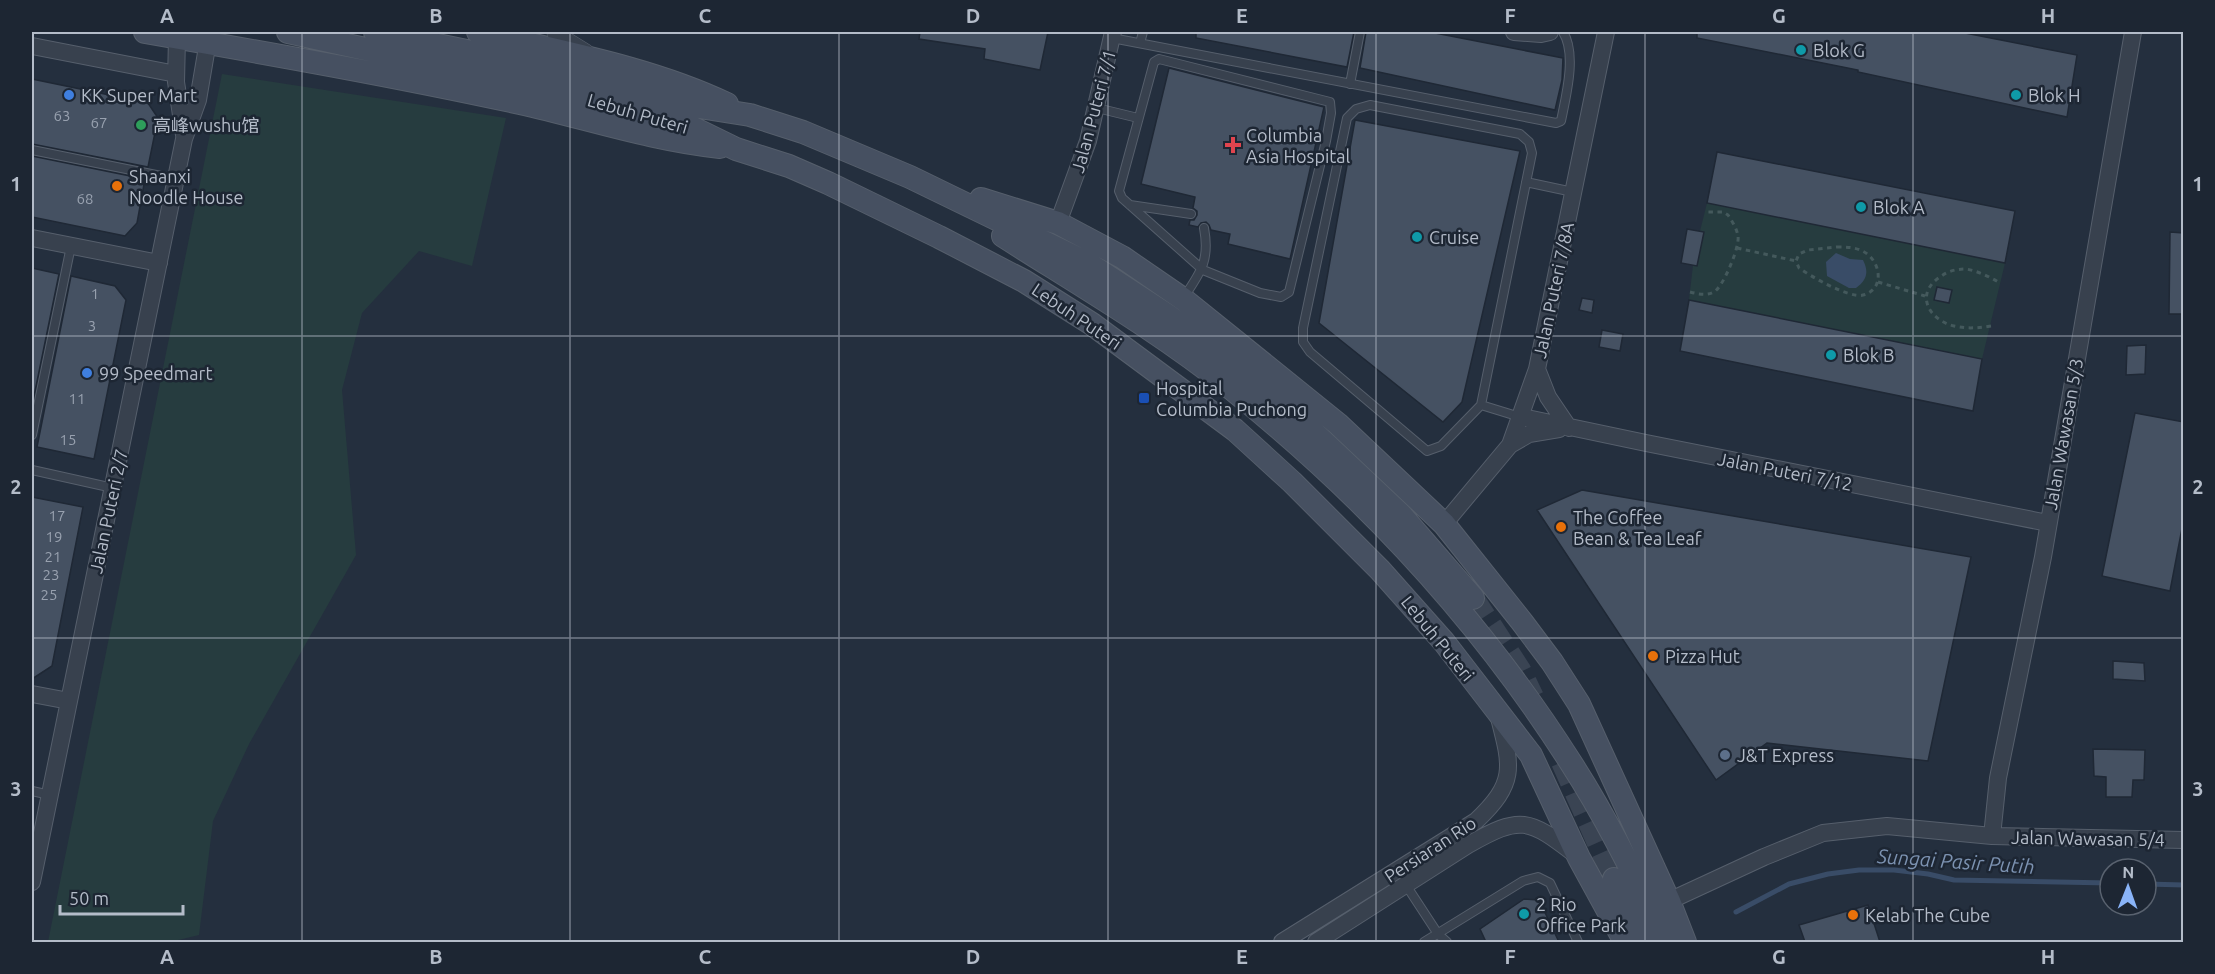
<svg xmlns="http://www.w3.org/2000/svg" width="2215" height="974" viewBox="0 0 2215 974" font-family="Ubuntu,'Noto Sans SC',sans-serif">
	<rect width="100%" height="100%" fill="#242f3e"/>
	<!-- green -->
	<path fill="#263c3f" d="M222 74 506 118 472 266 419 251 362 313 342 390 356 555 249 744 213 821 199 935 170 942H48Z
		M1707 203 2005 263 1982 359 1689 300 1693 265 1697 266 1704 232 1700 231Z"/>
	<!-- water -->
	<path fill="#394c67" d="M1836 253 1850 259 1863 260C1869 272 1867 280 1856 288H1849L1827 276 1826 262Z"/>
	<g fill="none" stroke-linecap="round" stroke-linejoin="round">
		<!-- stream -->
		<path stroke="#394c67" stroke-width="5" d="M2146 884 2184 885
			M1736 912 1789 884 1828 874 1859 870H1894L1928 874 1954 880 2110 883"/>
	</g>
	<!-- building -->
	<path fill="#455162" stroke="#1f2835" stroke-width="1.5" d="M920 32H1048L1040 70 984 59 985 49 919 39Z
		M1196 32H1354L1347 67 1196 38Z
		M1366 32H1430L1563 58 1562 80 1555 110 1360 68Z
		M1697 32H1960L2077 55 2067 117 1858 72V70L1697 38Z
		M1169 68 1324 107 1290 259 1228 244 1230 234 1211 230 1209 225 1206 222 1201 223 1198 227 1189 225 1190 220H1194L1197 215V211L1193 208 1195 197 1141 184Z
		M32 79 148 103 158 118 148 167 32 144Z
		M1355 120 1520 151 1462 402 1443 422 1319 323Z
		M1717 152 2015 211 2005 263 1707 203Z
		M32 156 145 179 137 223 125 236 32 217Z
		M1687 229 1704 232 1697 266 1681 263Z
		M2170 232 2184 233V314H2169Z
		M32 268 59 274 32 406Z
		M71 276 115 286 126 300 94 459 37 447Z
		M1937 287 1952 290 1949 303 1934 300Z
		M1582 298 1594 300 1592 313 1579 310Z
		M1689 300 1982 359 1973 411 1680 351Z
		M1602 330 1623 334 1620 351 1599 347Z
		M2146 345 2145 374 2126 375 2127 346Z
		M2135 413 2184 422V518L2170 591 2102 576Z
		M1582 490 1971 557 1928 761 1767 743 1716 780 1537 510Z
		M32 497 83 507 52 666 32 679Z
		M2113 661 2144 663 2145 681 2113 679Z
		M2093 749 2145 750 2144 780H2133L2132 797H2106V777L2094 776Z
		M1524 899 1539 900 1559 942H1486L1480 929Z
		M1868 905 1880 942H1805L1799 925Z"/>
	<g fill="none" stroke-linecap="round" stroke-linejoin="round">
		<!-- secondary-tunnel -->
		<path stroke="#3a4453" stroke-width="22" stroke-dasharray="22 11" stroke-linecap="butt" d="M1473 598 1520 670 1533 697
			M1562 762 1614 879"/>
		<defs>
			<path id="service" d="M1112 38 1556 123 1561 121C1566 96 1577 54 1563 32
				M1140 43 1143 32
				M1159 59 1330 102 1331 113 1326 141 1289 292 1281 297 1260 293 1203 270 1122 198 1119 191 1154 62Z
				M1350 84 1360 32
				M1370 105 1520 134 1529 142 1532 153 1481 405 1441 446 1427 451 1310 352 1303 342V328L1347 118 1356 109Z
				M1097 108 1138 118
				M32 150 176 179
				M1526 182 1573 192
				M1130 205 1191 214
				M1184 297C1201 272 1210 260 1204 228
				M1481 405 1520 417
				M32 435 71 246
				M32 470 113 488
				M32 791 50 795
				M1404 882 1438 934 1447 942
				M1424 942 1523 881 1538 877 1550 883 1578 942"/>
			<path id="minor" d="M1514 32 1541 34 1550 32
				M177 37 176 82 184 135
				M32 46 176 74
				M1058 223 1088 141 1113 32
				M32 238 159 263
				M1537 369 1548 397 1569 428
				M1522 417 1646 443 2048 523
				M1510 445 1529 434 1559 429
				M1444 524 1510 445 1537 369 1606 32
				M32 694 69 701
				M1992 836 1998 778 2043 557 2133 32
				M32 882 184 139 198 100 208 41
				M1669 901 1764 857 1823 833 1887 826 1992 836 2184 840
				M1282 942 1476 821C1516 783 1512 768 1499 718
				M1316 942 1468 845C1521 815 1528 818 1576 855"/>
			<path id="tertiary" d="M557 32 564 41 585 54"/>
			<path id="secondary" d="M145 32C271 54 396 76 520 103 587 118 652 140 720 147
				M288 32 534 86 641 112 691 127 736 149 789 166 828 183 939 237 1024 281 1092 324 1235 430 1292 482 1380 570 1444 642 1531 755 1579 858 1625 942
				M375 32 539 66 693 106 750 115 803 132 910 177 1089 264 1170 317 1243 371 1310 429 1401 515 1473 598
				M478 32C561 52 649 67 727 104
				M981 199 1058 223 1122 257 1183 299 1338 424 1444 524 1522 622 1552 662 1579 704 1669 901 1685 942
				M1003 236C1080 285 1161 332 1233 390 1364 495 1481 621 1571 763 1608 820 1638 881 1666 942
				M1614 879 1643 942"/>
		</defs>
		<!-- service casing -->
		<use href="#service" stroke="#565f6c" stroke-width="10"/>
		<!-- minor casing -->
		<use href="#minor" stroke="#565f6c" stroke-width="18"/>
		<!-- tertiary casing -->
		<use href="#tertiary" stroke="#565f6c" stroke-width="21"/>
		<!-- secondary casing -->
		<use href="#secondary" stroke="#565f6c" stroke-width="24"/>
		<!-- path -->
		<path stroke="#44595c" stroke-width="3" stroke-dasharray="4.5 4.5" stroke-linecap="butt" d="M1837 247C1845 247 1853 247 1860 250 1880 257 1887 289 1863 295 1850 299 1810 276 1799 268L1796 261 1799 254 1808 250Z
			M1737 248 1796 261
			M1878 282 1925 296
			M1690 292C1698 294 1706 296 1714 292 1723 287 1740 247 1738 236 1737 229 1732 221 1728 215L1723 212H1705
			M1991 326C1978 328 1967 329 1954 326 1929 320 1914 294 1940 277 1948 271 1956 269 1966 269 1978 271 1990 277 2000 283"/>
		<!-- service -->
		<use href="#service" stroke="#38414e" stroke-width="8"/>
		<!-- minor -->
		<use href="#minor" stroke="#38414e" stroke-width="16"/>
		<!-- tertiary -->
		<use href="#tertiary" stroke="#38414e" stroke-width="20"/>
		<!-- secondary -->
		<use href="#secondary" stroke="#465061" stroke-width="22"/>
	</g>
	<!-- grid -->
	<path fill="none" stroke="#b4bcc9" stroke-width="1.5" stroke-opacity="0.55" d="M302 32V942M570 32V942M839 32V942M1108 32V942M1376 32V942M1645 32V942M1913 32V942M32 336H2184M32 638H2184"/>
	<!-- markers -->
	<g fill="#0f9aa8" stroke="#1d2633" stroke-width="2">
		<circle cx="1801" cy="50" r="6"/>
		<circle cx="2016" cy="95" r="6"/>
		<circle cx="1861" cy="207" r="6"/>
		<circle cx="1417" cy="237" r="6"/>
		<circle cx="1831" cy="355" r="6"/>
		<circle cx="1524" cy="914" r="6"/>
	</g>
	<g fill="#3f7fe0" stroke="#1d2633" stroke-width="2">
		<circle cx="69" cy="95" r="6"/>
		<circle cx="87" cy="373" r="6"/>
	</g>
	<circle fill="#2e9e5b" stroke="#1d2633" stroke-width="2" cx="141" cy="125" r="6"/>
	<path fill="#e0444e" stroke="#1d2633" stroke-width="2" d="M1230 136h6v6h6v6h-6v6h-6v-6h-6v-6h6z"/>
	<g fill="#e8710a" stroke="#1d2633" stroke-width="2">
		<circle cx="117" cy="186" r="6"/>
		<circle cx="1561" cy="527" r="6"/>
		<circle cx="1653" cy="656" r="6"/>
		<circle cx="1853" cy="915" r="6"/>
	</g>
	<rect fill="#1a4fb4" stroke="#1d2633" stroke-width="2" x="1138" y="392" width="12" height="12" rx="3"/>
	<circle fill="#5c6f8a" stroke="#1d2633" stroke-width="2" cx="1725" cy="755" r="6"/>
	<g text-anchor="middle" dominant-baseline="central" stroke-width="5" stroke-linejoin="round" paint-order="stroke">
		<!-- number labels -->
		<g font-size="15" fill="#98a1af">
			<text x="62" y="115">63</text>
			<text x="99" y="122">67</text>
			<text x="85" y="198">68</text>
			<text x="95" y="293">1</text>
			<text x="92" y="325">3</text>
			<text x="77" y="398">11</text>
			<text x="68" y="439">15</text>
			<text x="57" y="515">17</text>
			<text x="54" y="536">19</text>
			<text x="53" y="556">21</text>
			<text x="51" y="574">23</text>
			<text x="49" y="594">25</text>
		</g>
		<!-- poi labels -->
		<g font-size="18" fill="#b4bcc9" stroke="#1d2633" text-anchor="start">
			<text x="1813" y="50">Blok G</text>
			<text x="81" y="95">KK Super Mart</text>
			<text x="2028" y="95">Blok H</text>
			<text x="153" y="125">高峰wushu馆</text>
			<text x="1246" y="135">Columbia<tspan x="1246" dy="21">Asia Hospital</tspan></text>
			<text x="129" y="176">Shaanxi<tspan x="129" dy="21">Noodle House</tspan></text>
			<text x="1873" y="207">Blok A</text>
			<text x="1429" y="237">Cruise</text>
			<text x="1843" y="355">Blok B</text>
			<text x="99" y="373">99 Speedmart</text>
			<text x="1156" y="388">Hospital<tspan x="1156" dy="21">Columbia Puchong</tspan></text>
			<text x="1573" y="517">The Coffee<tspan x="1573" dy="21">Bean &amp; Tea Leaf</tspan></text>
			<text x="1665" y="656">Pizza Hut</text>
			<text x="1737" y="755">J&amp;T Express</text>
			<text x="1536" y="904">2 Rio<tspan x="1536" dy="21">Office Park</tspan></text>
			<text x="1865" y="915">Kelab The Cube</text>
		</g>
		<!-- street labels -->
		<g font-size="18" fill="#b4bcc9" stroke="#1d2633">
			<text transform="translate(1093 111) rotate(-75)">Jalan Puteri 7/1</text>
			<text transform="translate(638 113) rotate(16)">Lebuh Puteri</text>
			<text transform="translate(1553 290) rotate(-78)">Jalan Puteri 7/8A</text>
			<text transform="translate(1077 316) rotate(34)">Lebuh Puteri</text>
			<text transform="translate(2063 434) rotate(-80)">Jalan Wawasan 5/3</text>
			<text transform="translate(1785 471) rotate(11)">Jalan Puteri 7/12</text>
			<text transform="translate(108 511) rotate(-78)">Jalan Puteri 2/7</text>
			<text transform="translate(1438 638) rotate(51)">Lebuh Puteri</text>
			<text transform="translate(2088 838) rotate(1)">Jalan Wawasan 5/4</text>
			<text transform="translate(1430 849) rotate(-33)">Persiaran Rio</text>
		</g>
		<!-- water labels -->
		<g font-size="20" font-style="italic" fill="#7c92b1" stroke="#1d2633">
			<text transform="translate(1956 861) rotate(4)">Sungai Pasir Putih</text>
		</g>
	</g>
	<!-- border -->
	<rect width="2215" height="974" fill="none" stroke="#1d2633" stroke-width="66"/>
	<!-- north arrow -->
	<g transform="translate(2128 887) rotate(1)"><circle r="28" fill="#1d2633" stroke="#59626f" stroke-width="1.5"/>
	<path d="M0-4.5L10 22L0 15L-10 22Z" fill="#8ab4f8"/>
	<text y="-9" font-size="16" font-weight="bold" text-anchor="middle" fill="#b4bcc9">N</text>
	</g>
	<!-- scale -->
	<path d="M60 905v9h123v-9" fill="none" stroke="#b4bcc9" stroke-width="3"/>
	<text x="69" y="905" font-size="18" fill="#b4bcc9" stroke="#1d2633" stroke-width="4.5" paint-order="stroke">50 m</text>
	<rect x="33" y="33" width="2149" height="908" fill="none" stroke="#b4bcc9" stroke-width="2"/>
	<g font-size="20" text-anchor="middle" font-weight="bold" fill="#b4bcc9">
		<text x="167" y="23">A</text>
		<text x="436" y="23">B</text>
		<text x="705" y="23">C</text>
		<text x="973" y="23">D</text>
		<text x="1242" y="23">E</text>
		<text x="1510" y="23">F</text>
		<text x="1779" y="23">G</text>
		<text x="2048" y="23">H</text>
		<text x="16" y="191">1</text>
		<text x="2198" y="191">1</text>
		<text x="16" y="494">2</text>
		<text x="2198" y="494">2</text>
		<text x="16" y="796">3</text>
		<text x="2198" y="796">3</text>
		<text x="167" y="964">A</text>
		<text x="436" y="964">B</text>
		<text x="705" y="964">C</text>
		<text x="973" y="964">D</text>
		<text x="1242" y="964">E</text>
		<text x="1510" y="964">F</text>
		<text x="1779" y="964">G</text>
		<text x="2048" y="964">H</text>
	</g>
</svg>
